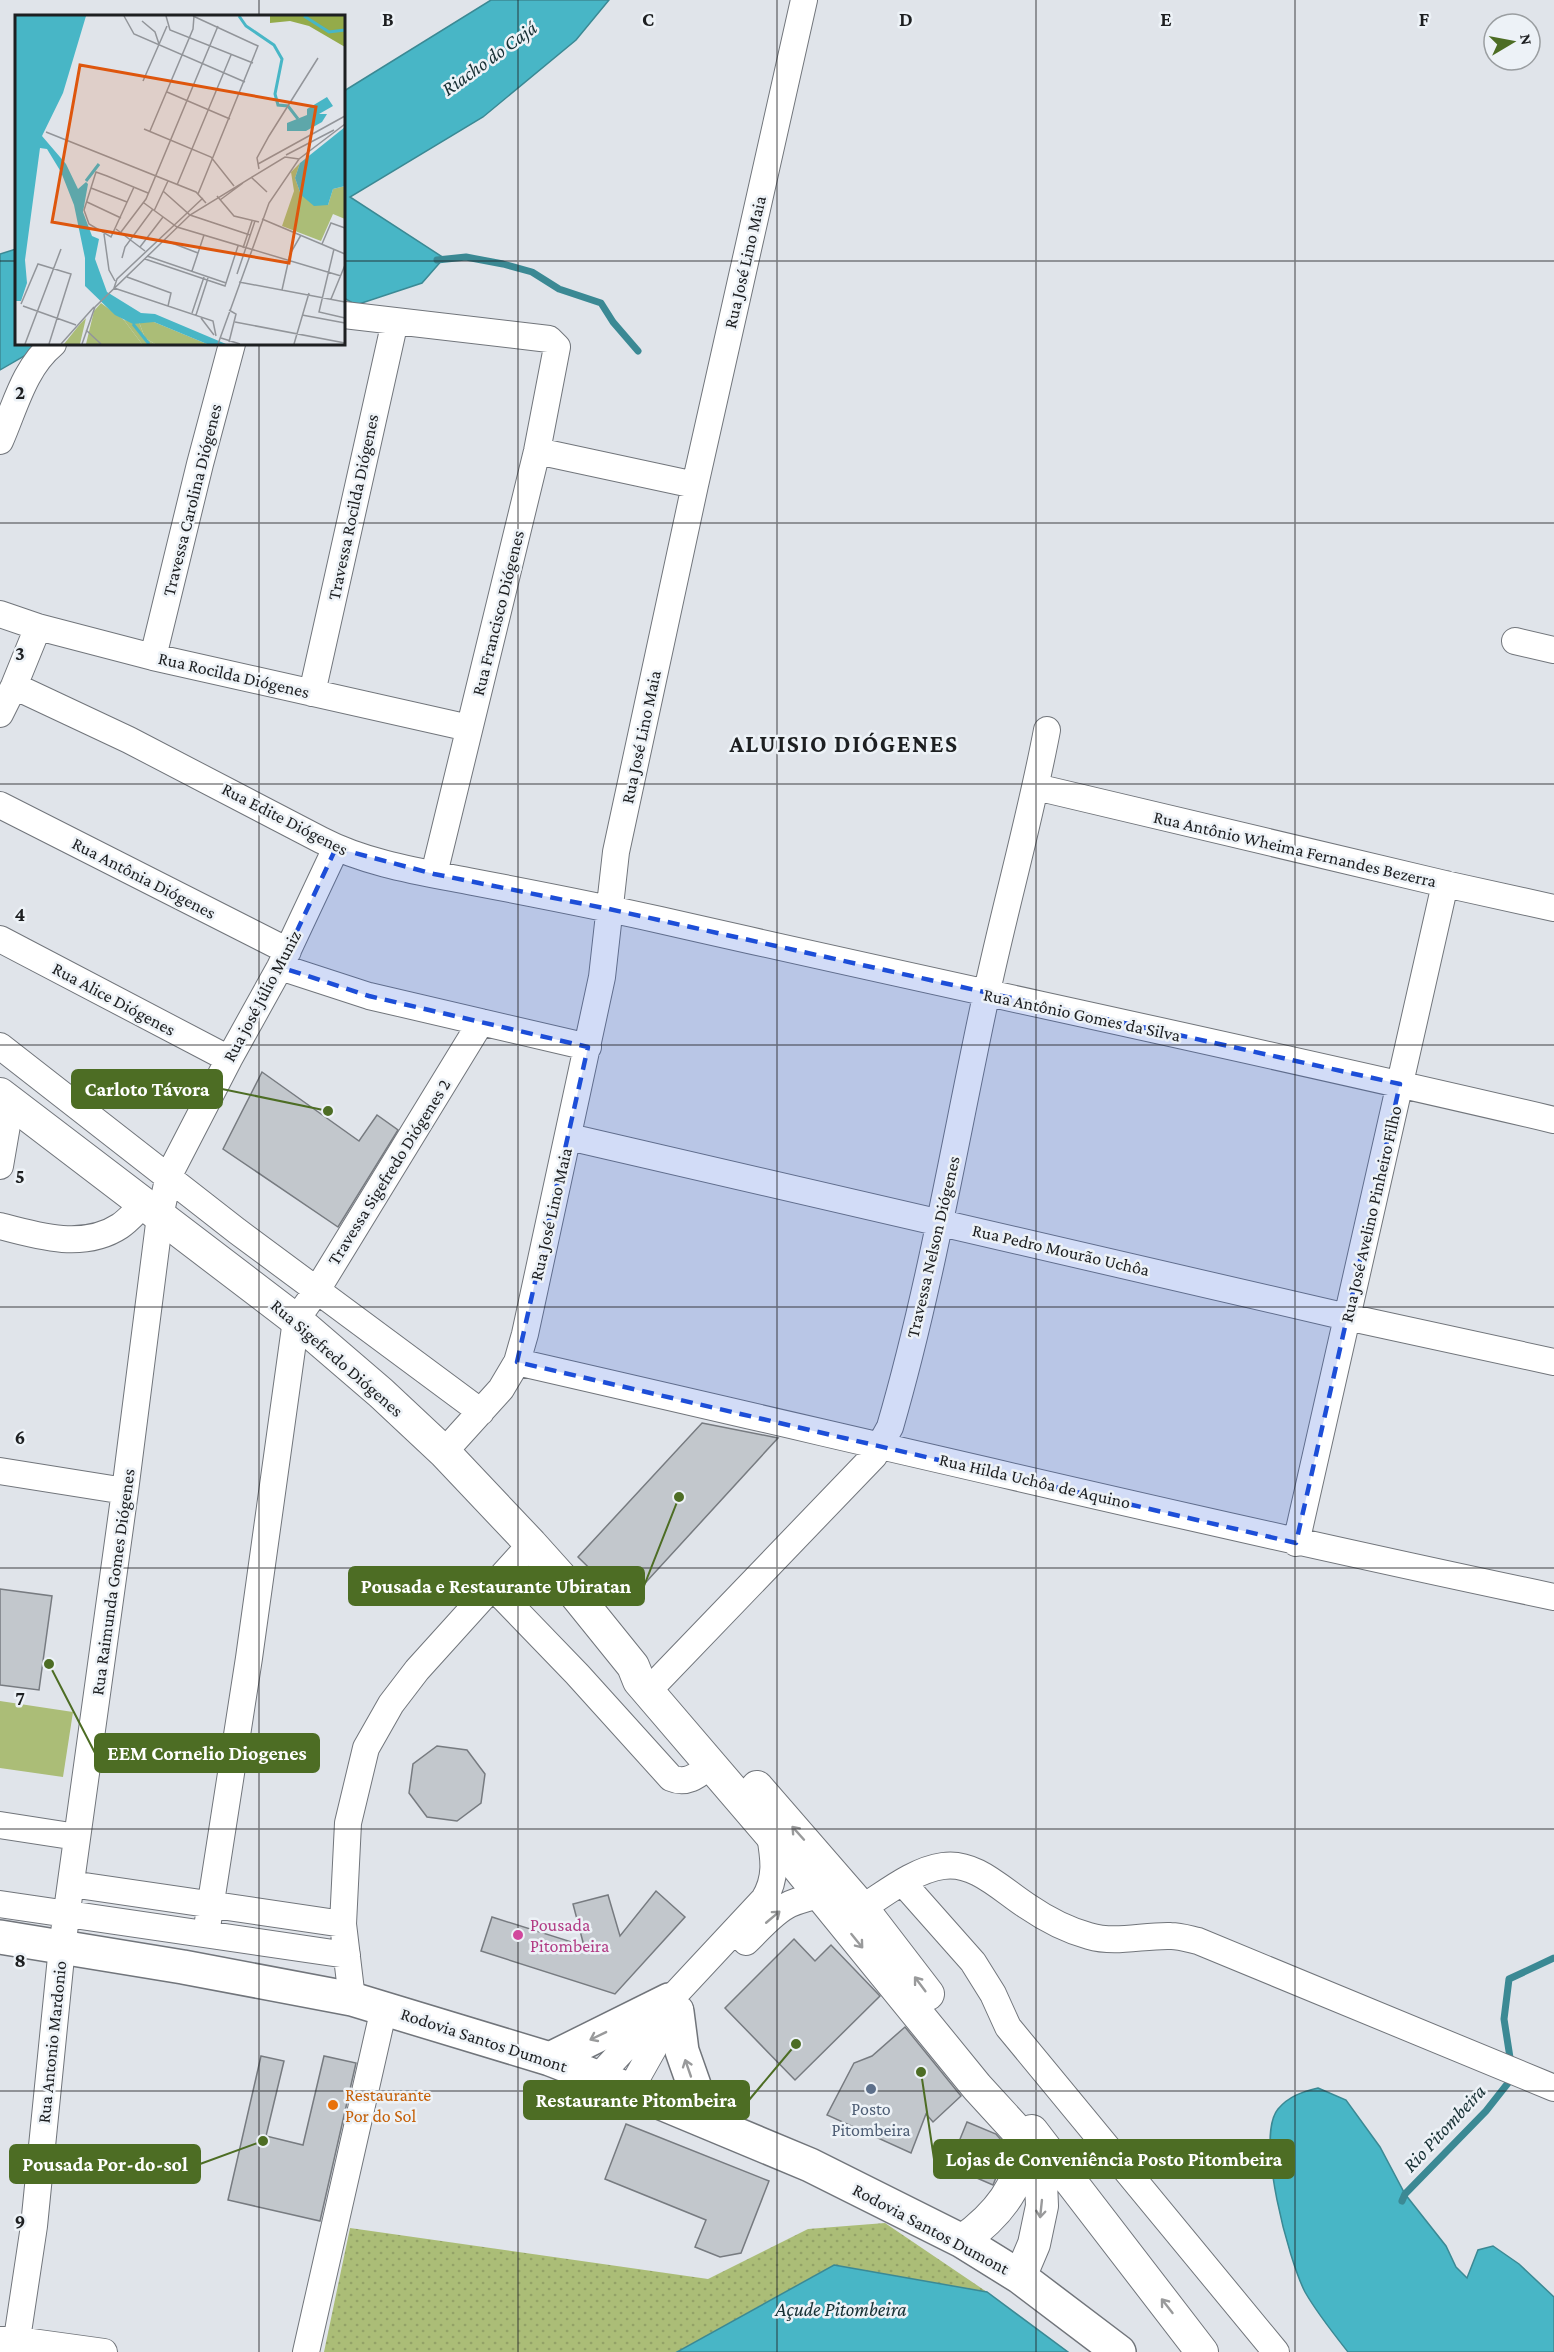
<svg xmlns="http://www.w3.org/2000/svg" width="1554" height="2352" viewBox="0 0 1554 2352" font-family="'Crimson Pro',serif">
	<defs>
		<pattern id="grass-dots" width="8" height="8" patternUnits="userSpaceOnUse" patternTransform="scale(1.5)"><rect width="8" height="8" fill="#abbd77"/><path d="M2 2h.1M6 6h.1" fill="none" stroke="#93a267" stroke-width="1.8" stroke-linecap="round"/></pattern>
	</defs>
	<rect width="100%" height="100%" fill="#e0e4ea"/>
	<!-- grass -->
	<path fill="url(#grass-dots)" d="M885 2223 987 2292 834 2265 677 2352H324L350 2228 708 2279 808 2229Z"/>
	<!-- pitch -->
	<path fill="#abbd77" d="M0 1701 73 1712 63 1777 0 1768Z"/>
	<!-- water -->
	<path fill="#48b6c6" stroke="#3b8994" stroke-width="1.5" d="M491 0H609L576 40 483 117 350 197 444 258 422 283 356 305 344 298V91Z
		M16 249V344H45L0 370V254Z
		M1318 2088 1346 2100 1380 2147 1405 2194 1446 2246 1456 2267 1467 2278 1478 2250 1493 2246 1519 2264 1554 2297V2352H1348C1333 2333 1317 2313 1305 2292 1289 2261 1255 2137 1278 2109 1289 2096 1302 2092 1318 2088Z
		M834 2265 987 2292 1068 2352H677Z"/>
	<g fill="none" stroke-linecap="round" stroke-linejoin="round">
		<!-- stream -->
		<path stroke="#3b8994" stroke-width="7" d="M437 260 466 257 503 264 532 272 559 289 601 303 613 322 638 351
			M1511 2064 1504 2019 1509 1979 1554 1958
			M1402 2201 1405 2194 1486 2111 1512 2078V2075"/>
	</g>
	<!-- building -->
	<path fill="#c2c7cc" stroke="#777b80" stroke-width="1.5" d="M262 1072 359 1141 377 1115 398 1130 338 1227 223 1149Z
		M702 1423 778 1438 626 1604 578 1557Z
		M0 1589 52 1596 39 1690 0 1685Z
		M437 1746 467 1750 485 1774 481 1803 457 1821 427 1817 409 1793 413 1764Z
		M656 1891 685 1917 615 1994 481 1951 492 1917 584 1946 573 1904 608 1895 620 1936Z
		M794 1939 815 1961 831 1945 880 1996 795 2080 725 2008Z
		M905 2027 961 2096 933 2122 926 2114 911 2153 827 2115 854 2063 872 2056Z
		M261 2056 284 2061 266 2136 303 2145 324 2056 356 2063 320 2221 228 2200Z
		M967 2122 996 2134 1002 2141 1001 2165 993 2185 949 2166Z
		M626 2124 769 2181 741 2253 720 2257 695 2247 706 2220 605 2179Z"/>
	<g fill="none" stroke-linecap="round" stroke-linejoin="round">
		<defs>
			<path id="minor" d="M344 315 549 339 557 347 537 451 434 874
				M0 441C15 407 24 368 53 344
				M537 451 695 485
				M0 614 38 627 153 657 469 728
				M1515 641 1554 650
				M153 657 200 464 232 344
				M14 686 129 740 321 840C367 864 422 872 473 882 536 894 598 906 660 920 958 988 1257 1050 1554 1120
				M312 693 395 321
				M0 714 14 686 38 627
				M1036 787 1445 884 1554 908
				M0 805 288 951
				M0 939 229 1059
				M280 967 369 996 588 1047
				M0 1046 237 1231 481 1412
				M569 1137 1347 1317 1554 1362
				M0 1166 11 1102
				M0 1226C37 1236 84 1250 120 1226 129 1220 136 1211 144 1204
				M517 1362C863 1441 1207 1524 1554 1597
				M444 1452 501 1389 517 1362 525 1334 602 977 616 852 695 485 804 0
				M0 1471 125 1491
				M1296 1543 1445 884
				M492 1586 577 1674 671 1778C687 1785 698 1775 711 1765
				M648 1691 874 1456 890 1427C931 1286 955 1140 986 996 1005 907 1030 820 1047 730
				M0 1825 77 1837
				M903 1883 973 1962 993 1994 1008 2027 1276 2352
				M71 1884 343 1924
				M0 1904 347 1955
				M862 1908C886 1893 914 1870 943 1866 975 1861 1002 1890 1027 1906 1046 1919 1067 1930 1089 1936 1116 1944 1143 1935 1171 1936 1180 1936 1189 1939 1198 1941L1554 2088
				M206 1934 249 1658 296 1320 317 1290 481 1022
				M746 1942C760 1929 773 1912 790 1904 809 1896 816 1899 834 1884
				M352 1999 343 1924 348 1823 366 1748 391 1704 417 1670 531 1544
				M598 2077 764 1899C777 1878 774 1859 770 1835
				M630 2090 661 2035 680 2009
				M0 2340H17L104 2352
				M15 2352 34 2226 62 1947 125 1491 160 1216 169 1175 229 1059 280 967 336 848
				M306 2352 384 2008"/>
			<path id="major" d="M0 1094 296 1320 381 1393 444 1452 531 1544 566 1583 633 1666 639 1681 788 1855 977 2087 1020 2134 1034 2158 1041 2182 1042 2206 1034 2244 1020 2277
				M757 1787 862 1908 928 1994
				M1032 2131 1202 2352
				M962 2241C995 2217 1028 2182 1020 2138"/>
			<path id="highway" d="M0 1937 183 1967 352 1999 550 2059 630 2090 810 2165 962 2241 1020 2277 1119 2352
				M677 2012 682 2051 707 2122
				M550 2059 669 2000"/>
		</defs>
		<!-- minor casing -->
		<use href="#minor" stroke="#71757b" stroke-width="28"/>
		<!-- major casing -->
		<use href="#major" stroke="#71757b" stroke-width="34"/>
		<!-- highway casing -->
		<use href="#highway" stroke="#71757b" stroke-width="36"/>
		<!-- minor -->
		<use href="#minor" stroke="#fff" stroke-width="26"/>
		<!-- major -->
		<use href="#major" stroke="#fff" stroke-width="32"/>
		<!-- highway -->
		<use href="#highway" stroke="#fff" stroke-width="33"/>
	</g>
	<!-- one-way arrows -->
	<defs><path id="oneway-shaft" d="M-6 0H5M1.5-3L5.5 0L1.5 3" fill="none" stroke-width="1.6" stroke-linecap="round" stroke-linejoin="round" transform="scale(1.5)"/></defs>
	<g stroke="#999a9b">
		<use href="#oneway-shaft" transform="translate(798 1833) rotate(-132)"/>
		<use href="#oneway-shaft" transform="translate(773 1917) rotate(-40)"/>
		<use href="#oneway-shaft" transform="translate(857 1941) rotate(51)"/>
		<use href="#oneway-shaft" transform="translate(920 1984) rotate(-127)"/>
		<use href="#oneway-shaft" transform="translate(598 2036) rotate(154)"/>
		<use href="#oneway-shaft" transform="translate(688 2068) rotate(-109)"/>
		<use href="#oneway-shaft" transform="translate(1041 2209) rotate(96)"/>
		<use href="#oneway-shaft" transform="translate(1167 2306) rotate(-128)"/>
	</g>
	<!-- marked area -->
	<path fill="#1d4ed8" fill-opacity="0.2" stroke="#1d4ed8" stroke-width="4.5" stroke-dasharray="12 8" stroke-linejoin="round" d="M336 848 434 874 609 909 1400 1084 1296 1543 517 1362 588 1047 369 996 280 967Z"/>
	<!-- grid -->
	<path fill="none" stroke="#1d1f21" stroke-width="1.5" stroke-opacity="0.55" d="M259 0V16M518 0V2352M777 0V2352M1036 0V2352M1295 0V2352M0 261H16M344 261H1554M259 344V2352M0 523H1554M0 784H1554M0 1045H1554M0 1307H1554M0 1568H1554M0 1829H1554M0 2091H1554"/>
	<!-- markers -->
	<circle fill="#d1479c" stroke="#edf2f7" stroke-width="2" cx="518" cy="1935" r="6"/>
	<circle fill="#5c6f8a" stroke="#edf2f7" stroke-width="2" cx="871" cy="2089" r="6"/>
	<circle fill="#e8710a" stroke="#edf2f7" stroke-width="2" cx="333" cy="2105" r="6"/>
	<g text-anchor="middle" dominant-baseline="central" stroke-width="5" stroke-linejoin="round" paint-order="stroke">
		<!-- street labels -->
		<g font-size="18" fill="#1d1f21" stroke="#edf2f7">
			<text transform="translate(745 262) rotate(-77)">Rua José Lino Maia</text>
			<text transform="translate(192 500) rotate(-76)">Travessa Carolina Diógenes</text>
			<text transform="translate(353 507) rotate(-78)">Travessa Rocilda Diógenes</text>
			<text transform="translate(498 613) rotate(-76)">Rua Francisco Diógenes</text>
			<text transform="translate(234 675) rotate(13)">Rua Rocilda Diógenes</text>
			<text transform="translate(641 737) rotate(-78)">Rua José Lino Maia</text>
			<text transform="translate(285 819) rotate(27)">Rua Edite Diógenes</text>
			<text transform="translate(1295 849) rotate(13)">Rua Antônio Wheima Fernandes Bezerra</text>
			<text transform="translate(144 878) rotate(27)">Rua Antônia Diógenes</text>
			<text transform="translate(262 996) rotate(-62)">Rua josé Júlio Muniz</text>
			<text transform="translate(114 999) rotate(28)">Rua Alice Diógenes</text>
			<text transform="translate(1082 1015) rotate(12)">Rua Antônio Gomes da Silva</text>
			<text transform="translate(389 1172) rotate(-58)">Travessa Sigefredo Diógenes 2</text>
			<text transform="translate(551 1214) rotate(-77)">Rua José Lino Maia</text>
			<text transform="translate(1371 1214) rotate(-77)">Rua José Avelino Pinheiro Filho</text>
			<text transform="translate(933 1247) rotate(-77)">Travessa Nelson Diógenes</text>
			<text transform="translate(1061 1250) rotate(13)">Rua Pedro Mourão Uchôa</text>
			<text transform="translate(337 1358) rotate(41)">Rua Sigefredo Diógenes</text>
			<text transform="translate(1035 1481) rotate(13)">Rua Hilda Uchôa de Aquino</text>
			<text transform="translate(113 1582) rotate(-82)">Rua Raimunda Gomes Diógenes</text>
			<text transform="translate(484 2040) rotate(18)">Rodovia Santos Dumont</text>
			<text transform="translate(52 2042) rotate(-84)">Rua Antonio Mardonio</text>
			<text transform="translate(931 2229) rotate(28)">Rodovia Santos Dumont</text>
		</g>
		<!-- hotel labels -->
		<g font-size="18" fill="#b23c85" stroke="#edf2f7" text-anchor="start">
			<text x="530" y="1925">Pousada<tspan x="530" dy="21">Pitombeira</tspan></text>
		</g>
		<!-- food labels -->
		<g font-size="18" fill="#c56008" stroke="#edf2f7" text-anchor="start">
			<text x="345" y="2095">Restaurante<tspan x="345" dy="21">Por do Sol</tspan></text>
		</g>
		<!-- service labels -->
		<g font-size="18" fill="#4e5e75" stroke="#edf2f7">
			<text x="871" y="2109">Posto<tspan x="871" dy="21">Pitombeira</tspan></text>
		</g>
		<!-- water labels -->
		<g font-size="20" font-style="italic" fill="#173034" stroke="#edf2f7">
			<text transform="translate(489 58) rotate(-36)">Riacho do Cajá</text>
			<text transform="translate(1444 2128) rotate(-47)">Rio Pitombeira</text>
			<text x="841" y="2309">Açude Pitombeira</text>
		</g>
		<!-- district labels -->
		<g font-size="24" font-weight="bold" letter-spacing="1.5" fill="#1d1f21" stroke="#edf2f7">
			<text x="844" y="743">ALUISIO DIÓGENES</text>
		</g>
	</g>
	<!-- overview -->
	<g transform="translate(15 15)">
		<rect width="330" height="330" fill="#e0e4ea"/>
		<path d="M285 148 280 163 286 180 313 190 318 174 330 171V204L318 199 306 226 267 211 279 176 276 157ZM124 307H139L192 329H140L130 323Z" fill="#abbd77"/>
		<path d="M255 1H330V32L294 11 275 6 255 8Z" fill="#94ab4a"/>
		<path d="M109 305 124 307 130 323 140 329H127Z" fill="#abbd77"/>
		<path d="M86 288 109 305 127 329H71L79 296ZM71 303 65 329H49L65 309Z" fill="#abbd77"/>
		<path d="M0 1H71L48 78 27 121 51 149 63 174 71 167 73 169 68 197 77 221 84 224 80 244 92 277 126 298 140 299 211 329H192L139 307 118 309 100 300 70 271V243L59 190 46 157 32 134 25 133 10 245 12 268 6 286H0ZM312 82 318 91 304 99H312L307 107 291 116H272V108L292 100V94ZM330 112V171L318 174 313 190 299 191 286 180 280 163 285 148Z" fill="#48b6c6"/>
		<path fill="none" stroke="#48b6c6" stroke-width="3" d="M224 1 231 11 259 30 267 44 260 79 263 90 273 91 283 104M289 1 314 17 330 15M71 166 84 149M118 309 134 329"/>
		<path fill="none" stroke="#92959a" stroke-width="1.5" d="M109 1 119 19 230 67M151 1 155 15 238 48M178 1 243 31 183 179M127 6 140 17 144 29M128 66 152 11M152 77 215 104M129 114 196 142 219 171M135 116 178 14 179 1M31 117 181 177 191 188M271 140 319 115M243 149 330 101M244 154 242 143 254 121 303 43M236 162 252 177M162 170 216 40M119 172 96 222 74 209 69 195 81 157 92 161 133 178M76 173 112 187M148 176 175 200 235 220M202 181 219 201 244 207M188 183 102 264 99 273 198 306 201 321M205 185 228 168M72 187 106 203M129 188 162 212 326 261M139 196 153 166M247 204 330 239M101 214 130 236M106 217 131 184 203 11M89 219 94 255 100 266M149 225 183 238M307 229 316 208 330 213M125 232 148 202M228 233 237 206M319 234 304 297 330 303M132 241 211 268M107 243 110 232 138 194M130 244 210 271 223 231M177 256 189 220M222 259 240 206M112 262 156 278 153 291M224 267 330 287M267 275 275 239 286 220M316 284 330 250M6 289 23 249 56 259 34 329M8 291 61 310M214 295 221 299 214 327M177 298 189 262M181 300 193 263M287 300 330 308M186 303 199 320M220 307 330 328M71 315 86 329M206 323 225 329M10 329 46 234M46 329 79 292M67 329 80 292 175 200 270 142 284 144M203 329 254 188 284 144 330 109M279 329 294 278"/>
		<path fill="#de560d" fill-opacity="0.15" stroke="#de560d" stroke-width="3" d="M65 50 301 92 274 248 37 207Z"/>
		<rect width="330" height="330" fill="none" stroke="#1d1f21" stroke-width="3"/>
	</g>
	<g font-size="20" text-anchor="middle" font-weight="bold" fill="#1d1f21" stroke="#edf2f7" stroke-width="5" stroke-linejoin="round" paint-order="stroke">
		<text x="388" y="26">B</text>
		<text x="648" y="26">C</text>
		<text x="906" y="26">D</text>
		<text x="1166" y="26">E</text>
		<text x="1424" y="26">F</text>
		<text x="20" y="399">2</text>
		<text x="20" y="660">3</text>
		<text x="20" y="921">4</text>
		<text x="20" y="1183">5</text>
		<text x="20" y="1444">6</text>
		<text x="20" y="1705">7</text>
		<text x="20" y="1967">8</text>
		<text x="20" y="2228">9</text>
	</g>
	<!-- callouts -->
	<path fill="none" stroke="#4d6d24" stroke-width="2" d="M328 1111L222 1089M679 1497L644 1586M49 1664L95 1753M796 2044L749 2100M921 2072L934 2159M263 2141L200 2164"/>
	<g fill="#4d6d24" stroke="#edf2f7" stroke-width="2">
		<circle cx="328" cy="1111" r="6"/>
		<circle cx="679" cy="1497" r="6"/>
		<circle cx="49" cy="1664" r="6"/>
		<circle cx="796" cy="2044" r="6"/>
		<circle cx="921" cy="2072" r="6"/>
		<circle cx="263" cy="2141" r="6"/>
	</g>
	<g fill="#4d6d24" stroke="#4d6d24" stroke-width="2">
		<rect x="72" y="1070" width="150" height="38" rx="6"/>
		<rect x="349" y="1567" width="295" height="38" rx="6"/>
		<rect x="95" y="1734" width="224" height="38" rx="6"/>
		<rect x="524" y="2081" width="225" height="38" rx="6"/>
		<rect x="934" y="2140" width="360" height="38" rx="6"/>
		<rect x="10" y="2145" width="190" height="38" rx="6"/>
	</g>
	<g font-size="20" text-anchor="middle" font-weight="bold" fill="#fff">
		<text x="147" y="1096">Carloto Távora</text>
		<text x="496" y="1593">Pousada e Restaurante Ubiratan</text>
		<text x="207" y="1760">EEM Cornelio Diogenes</text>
		<text x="636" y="2107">Restaurante Pitombeira</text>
		<text x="1114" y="2166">Lojas de Conveniência Posto Pitombeira</text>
		<text x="105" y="2171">Pousada Por-do-sol</text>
	</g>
	<!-- north arrow -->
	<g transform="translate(1512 42) rotate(80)"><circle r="28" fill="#edf2f7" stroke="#9a9ea1" stroke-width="1.5"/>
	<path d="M0-4.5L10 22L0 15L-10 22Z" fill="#4d6d24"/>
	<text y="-9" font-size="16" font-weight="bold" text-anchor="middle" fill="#1d1f21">N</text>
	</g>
</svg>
